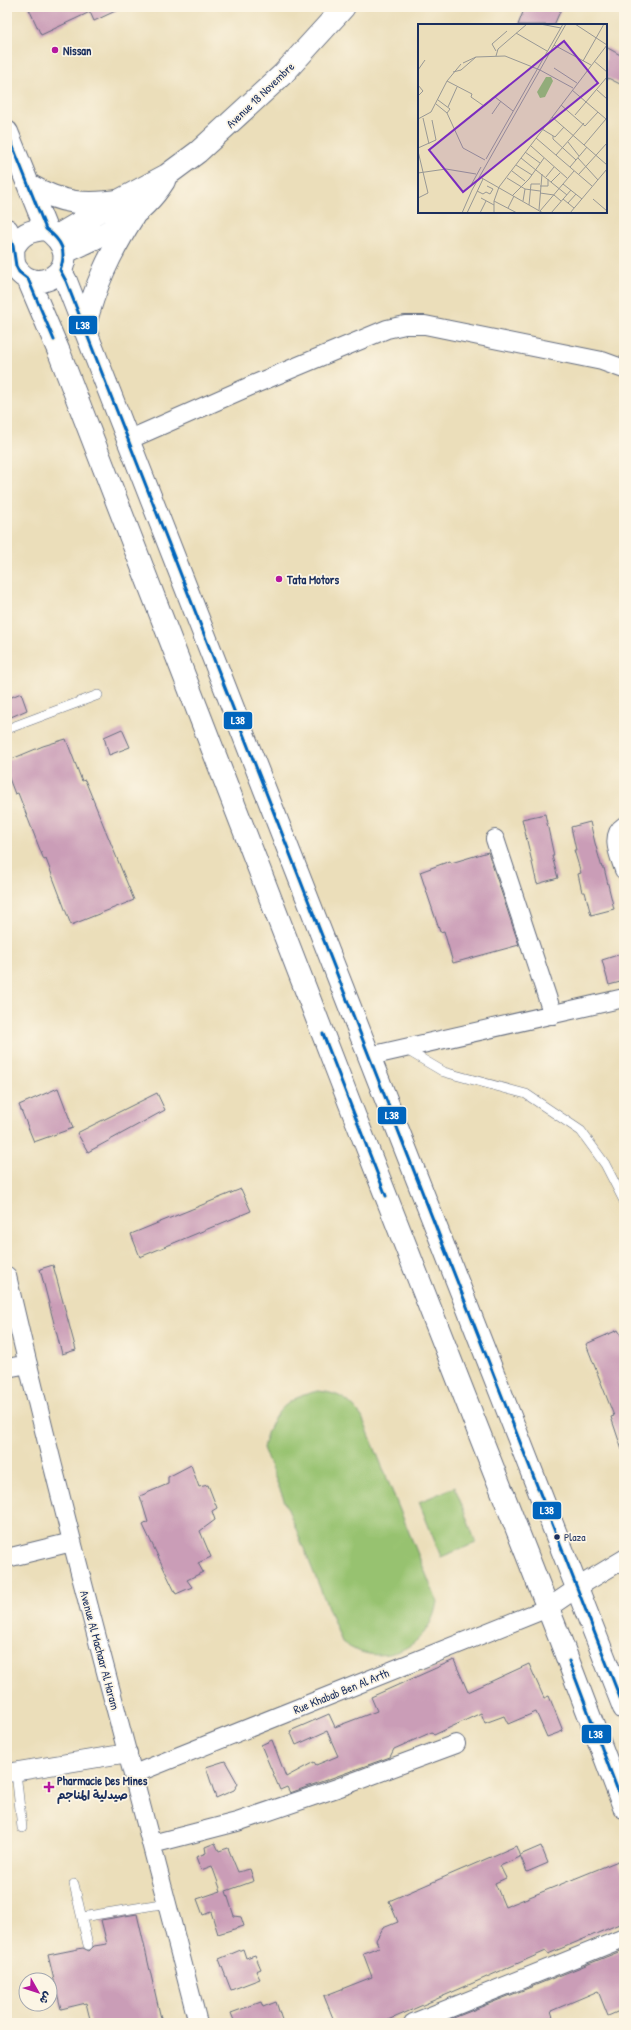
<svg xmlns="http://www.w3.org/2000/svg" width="631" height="2030" viewBox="0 0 631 2030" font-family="'Patrick Hand','Playpen Sans Arabic',sans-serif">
	<rect width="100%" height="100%" fill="#fcf5e5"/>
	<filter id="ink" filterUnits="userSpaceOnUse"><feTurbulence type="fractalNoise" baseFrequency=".025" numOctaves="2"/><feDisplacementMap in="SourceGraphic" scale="8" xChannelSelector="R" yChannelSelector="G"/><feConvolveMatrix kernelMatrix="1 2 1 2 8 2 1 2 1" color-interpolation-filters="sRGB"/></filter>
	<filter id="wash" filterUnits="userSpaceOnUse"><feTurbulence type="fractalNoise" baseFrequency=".012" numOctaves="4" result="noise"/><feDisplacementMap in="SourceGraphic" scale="16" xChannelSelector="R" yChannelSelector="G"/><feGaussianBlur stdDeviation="0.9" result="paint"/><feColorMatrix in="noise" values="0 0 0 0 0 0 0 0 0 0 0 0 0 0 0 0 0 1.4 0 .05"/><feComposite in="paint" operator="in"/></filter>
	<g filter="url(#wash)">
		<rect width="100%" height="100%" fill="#ebdeba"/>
		<!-- green -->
		<path fill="#97c26f" stroke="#597866" d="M318 1391C340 1393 349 1400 362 1417L437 1601C431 1648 380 1671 342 1642L263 1448C270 1416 284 1398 318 1391Z
			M455 1487 476 1543 441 1557 419 1502Z"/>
		<g id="blocks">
			<!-- building -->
			<path fill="#ca9db7" d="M28 7H124L94 21 90 12 41 35Z
				M525 7H562L554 25H518Z
				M606 47 624 57V86L608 78 606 82Z
				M21 693 27 710 11 717 7 699Z
				M122 729 130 747 109 755 104 737Z
				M66 739 82 781 85 780 134 900 71 925 46 859 44 860 18 793 15 794 7 773V761L43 746Z
				M545 814 554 856H552L558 878 537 884 522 819Z
				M590 822 595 843 602 868H604L614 909 591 915 585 892H582L578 874 581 873 574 850H576L571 827Z
				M488 852 519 945 453 963 444 931 440 932 420 872 450 861 451 863Z
				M624 953V981L609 985 602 960Z
				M58 1088 73 1128 34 1142 19 1105Z
				M157 1093 165 1110 88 1152 77 1133Z
				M241 1189 251 1211 140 1257 131 1234Z
				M53 1265 76 1350 62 1354 40 1269Z
				M618 1330 624 1341V1450H622L611 1417 614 1416 586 1344Z
				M191 1465 199 1487 208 1485 217 1508 212 1511 215 1520 200 1531 211 1557 198 1563 203 1572 187 1580 192 1587 176 1594 143 1525 148 1522 140 1496 168 1484V1477Z
				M454 1660 468 1692 529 1664 544 1698 549 1696 563 1731 547 1737 536 1712 508 1724 504 1716 485 1723 481 1713 434 1735 432 1732 394 1749 390 1757 290 1793 287 1787 280 1790 261 1745 272 1740 286 1777 314 1762 316 1765 338 1756 327 1731 296 1745 290 1731 329 1714 335 1727 377 1711 371 1697Z
				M225 1761 238 1784 234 1790 216 1798 206 1767Z
				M215 1843 219 1851 228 1848 238 1872 250 1869 254 1881 226 1891 234 1916 241 1917 244 1926 218 1934 211 1912 203 1915 197 1899 221 1891 212 1866 201 1870 196 1857 206 1853 205 1847Z
				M516 1846 520 1857 500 1866 506 1878 495 1883 505 1907 618 1861 624 1875V1922L548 1954 546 1951 382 2023H335L324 1996 372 1977 363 1953 379 1947 376 1940 383 1928 398 1922 389 1901Z
				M541 1846 548 1863 527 1872 520 1855Z
				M137 1914 162 2023H91L86 2003 61 2009 48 1955 83 1948 89 1951 94 1946 107 1944 101 1920Z
				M243 1949 246 1958 255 1955 261 1969 256 1971 260 1979 231 1990 219 1959Z
				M621 1951 624 1959V2009L608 2016 598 1991 551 2011 555 2023H441Z
				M261 2002 263 2007 276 2002 283 2023H235L231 2013Z"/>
		</g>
	</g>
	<g filter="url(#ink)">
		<use href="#blocks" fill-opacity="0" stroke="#646c7e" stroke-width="1"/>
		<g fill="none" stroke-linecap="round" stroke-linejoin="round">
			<defs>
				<path id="lane" d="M7 729 98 695
					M405 1049 444 1072 526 1094 581 1131 605 1164 624 1201
					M16 1772 22 1828
					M74 1884 88 1945
					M82 1917 167 1903"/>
				<path id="street" d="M128 440 255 384 387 329 405 325H425L602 361 624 369
					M624 826C609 836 620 857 624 870
					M495 839 553 1015
					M370 1056 624 998
					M7 1276C65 1527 134 1774 198 2023
					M7 1368 28 1364
					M7 1558 72 1542
					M7 1773 128 1753
					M134 1774 548 1608 586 1582 624 1559
					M152 1844 237 1822 337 1788 456 1744
					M413 2023 624 1938"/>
				<path id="secondary" d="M57 236 94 214 167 175 198 152 283 74 344 7
					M65 252C104 235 140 219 164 181"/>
				<path id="primary" d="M7 132 46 229C93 262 38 302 16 268 12 261 14 255 13 247 11 242 9 236 7 230
					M29 185C62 204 86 206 123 200
					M13 249C20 234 30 230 46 229
					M60 270 66 281 624 1708
					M28 279 59 352 355 1117 560 1639 624 1807
					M84 329C95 285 109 255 133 217"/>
			</defs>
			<!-- lane casing -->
			<use href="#lane" stroke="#646c7e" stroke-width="10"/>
			<!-- street casing -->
			<use href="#street" stroke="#646c7e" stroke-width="20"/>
			<!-- secondary casing -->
			<use href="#secondary" stroke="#646c7e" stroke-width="24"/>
			<!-- primary casing -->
			<use href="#primary" stroke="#646c7e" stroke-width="24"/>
			<!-- lane -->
			<use href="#lane" stroke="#fff" stroke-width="9"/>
			<!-- street -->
			<use href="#street" stroke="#fff" stroke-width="18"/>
			<!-- secondary -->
			<use href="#secondary" stroke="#fff" stroke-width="22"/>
			<!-- primary -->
			<use href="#primary" stroke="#fff" stroke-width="22"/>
			<defs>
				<path id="bus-1" d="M7 132 46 229C62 241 67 251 60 270L66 281 624 1708
					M7 230 13 246 16 266 19 272 28 279 54 340
					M323 1034 386 1196
					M569 1661 624 1807"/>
			</defs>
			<!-- bus-1 casing -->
			<use href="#bus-1" stroke="#fcf5e5" stroke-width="6"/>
			<!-- bus-1 -->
			<use href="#bus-1" stroke="#0065bd" stroke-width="3"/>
		</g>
	</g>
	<!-- markers -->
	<g fill="#b5179e" stroke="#fcf5e5" stroke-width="1.5">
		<circle cx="55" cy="50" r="4"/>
		<circle cx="279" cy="579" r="4"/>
		<path d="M47 1781h4v4h4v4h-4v4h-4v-4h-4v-4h4z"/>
	</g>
	<circle fill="#1b2f5e" stroke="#fcf5e5" stroke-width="1.5" cx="557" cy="1537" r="3.5"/>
	<g text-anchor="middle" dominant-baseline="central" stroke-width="3.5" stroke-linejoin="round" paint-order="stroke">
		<!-- bus labels -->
		<g font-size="11" fill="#1b2f5e" stroke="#fcf5e5" text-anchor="start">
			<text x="564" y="1537">Plaza</text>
		</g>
		<!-- poi labels -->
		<g font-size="12" font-weight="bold" fill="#1b2f5e" stroke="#fcf5e5" text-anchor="start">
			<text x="63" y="50">Nissan</text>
			<text x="287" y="579">Tata Motors</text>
			<text x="57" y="1780">Pharmacie Des Mines<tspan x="57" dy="14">صيدلية المناجم</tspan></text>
		</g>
		<!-- street labels -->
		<g font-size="12" fill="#1b2f5e" stroke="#fcf5e5">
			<text transform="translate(260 95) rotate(-44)">Avenue 18 Novembre</text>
			<text transform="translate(100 1650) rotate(75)">Avenue Al Machaar Al Haram</text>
			<text transform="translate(341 1691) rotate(-22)">Rue Khabab Ben Al Arth</text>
		</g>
	</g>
	<!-- overview -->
	<g transform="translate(418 24)">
		<rect width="189" height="189" fill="#ebdeba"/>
		<path d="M128 53H133L135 57 127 73 122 74 119 68Z" fill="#97c26f"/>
		<path fill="none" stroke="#989895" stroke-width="1" d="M122 0 143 4M157 0 189 21M98 9 129 27M136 21 173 41M78 27 74 20 89 7M78 32 80 25 109 0M165 37 186 0M176 37 189 48M45 39 58 33 87 32 122 46 155 64M136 44 159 59M0 46 7 36M35 48 43 46 58 33M29 57 43 40M0 61 5 67 0 72M154 66 188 95M179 66 189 75M20 76 32 85 29 89M18 80 29 89 45 124 67 136M143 81 167 102 180 88M30 83 39 63M74 90 83 77M157 91 189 53M134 93 189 141M5 94 11 120M0 95 13 88 29 57 54 70 53 73 66 82 77 73 95 87M124 105 137 113 146 103M135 112V115L158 136M118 114 174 162M150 118 161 132M166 121 188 95M113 122 149 154M0 124 18 116 14 96M0 127 10 169 0 174M107 128 122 139M138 131 166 99M103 134 149 171M160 134 180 156M68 135 145 0M98 141 114 151M152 143 169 123M94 147 107 157M0 149 28 145 58 150M161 150 189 119M62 153 125 189M128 153 136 143M89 154 107 165 122 167M133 158 142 149M145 160 164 175M122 162H130V155M52 163 63 143M59 167 65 170 68 168 72 170 75 165 69 162M122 169 136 171 143 177M94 172 111 155 126 134M63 174 76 181M145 175 156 184M175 175 189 187M76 177 99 189M105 177 107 165M150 179 158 170M111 181 113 160H122M90 184 96 172M121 186 124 150M122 187 156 147M44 189 54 166 148 0M49 189 65 155M62 189 68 177M76 189V177L81 163 189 21M133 189 153 166M152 189 189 145"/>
		<path fill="#7b2cbf" fill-opacity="0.15" stroke="#7b2cbf" stroke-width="2" d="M146 17 180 59 45 168 11 126Z"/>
		<rect width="189" height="189" fill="none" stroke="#1b2f5e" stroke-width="2"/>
	</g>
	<g stroke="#fcf5e5" stroke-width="1.5">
		<rect x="68" y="315" width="30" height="20" rx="4" fill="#0065bd"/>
		<rect x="223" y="711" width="30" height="19" rx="4" fill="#0065bd"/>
		<rect x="377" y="1106" width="30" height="19" rx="4" fill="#0065bd"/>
		<rect x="532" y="1501" width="30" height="19" rx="4" fill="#0065bd"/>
		<rect x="581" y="1724" width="31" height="20" rx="4" fill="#0065bd"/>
	</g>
	<g font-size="11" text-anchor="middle" font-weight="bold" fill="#fff">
		<text x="83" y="329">L38</text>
		<text x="238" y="724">L38</text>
		<text x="392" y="1119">L38</text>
		<text x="547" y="1514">L38</text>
		<text x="596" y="1738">L38</text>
	</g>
	<!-- margin -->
	<rect width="631" height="2030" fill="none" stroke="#fcf5e5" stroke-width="24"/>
	<!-- north arrow -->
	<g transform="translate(38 1992) rotate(129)"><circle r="19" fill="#fcf5e5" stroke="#a2a6af"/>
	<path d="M0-3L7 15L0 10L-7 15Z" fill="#b5179e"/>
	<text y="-6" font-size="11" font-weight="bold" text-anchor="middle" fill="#1b2f5e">ش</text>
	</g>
</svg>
